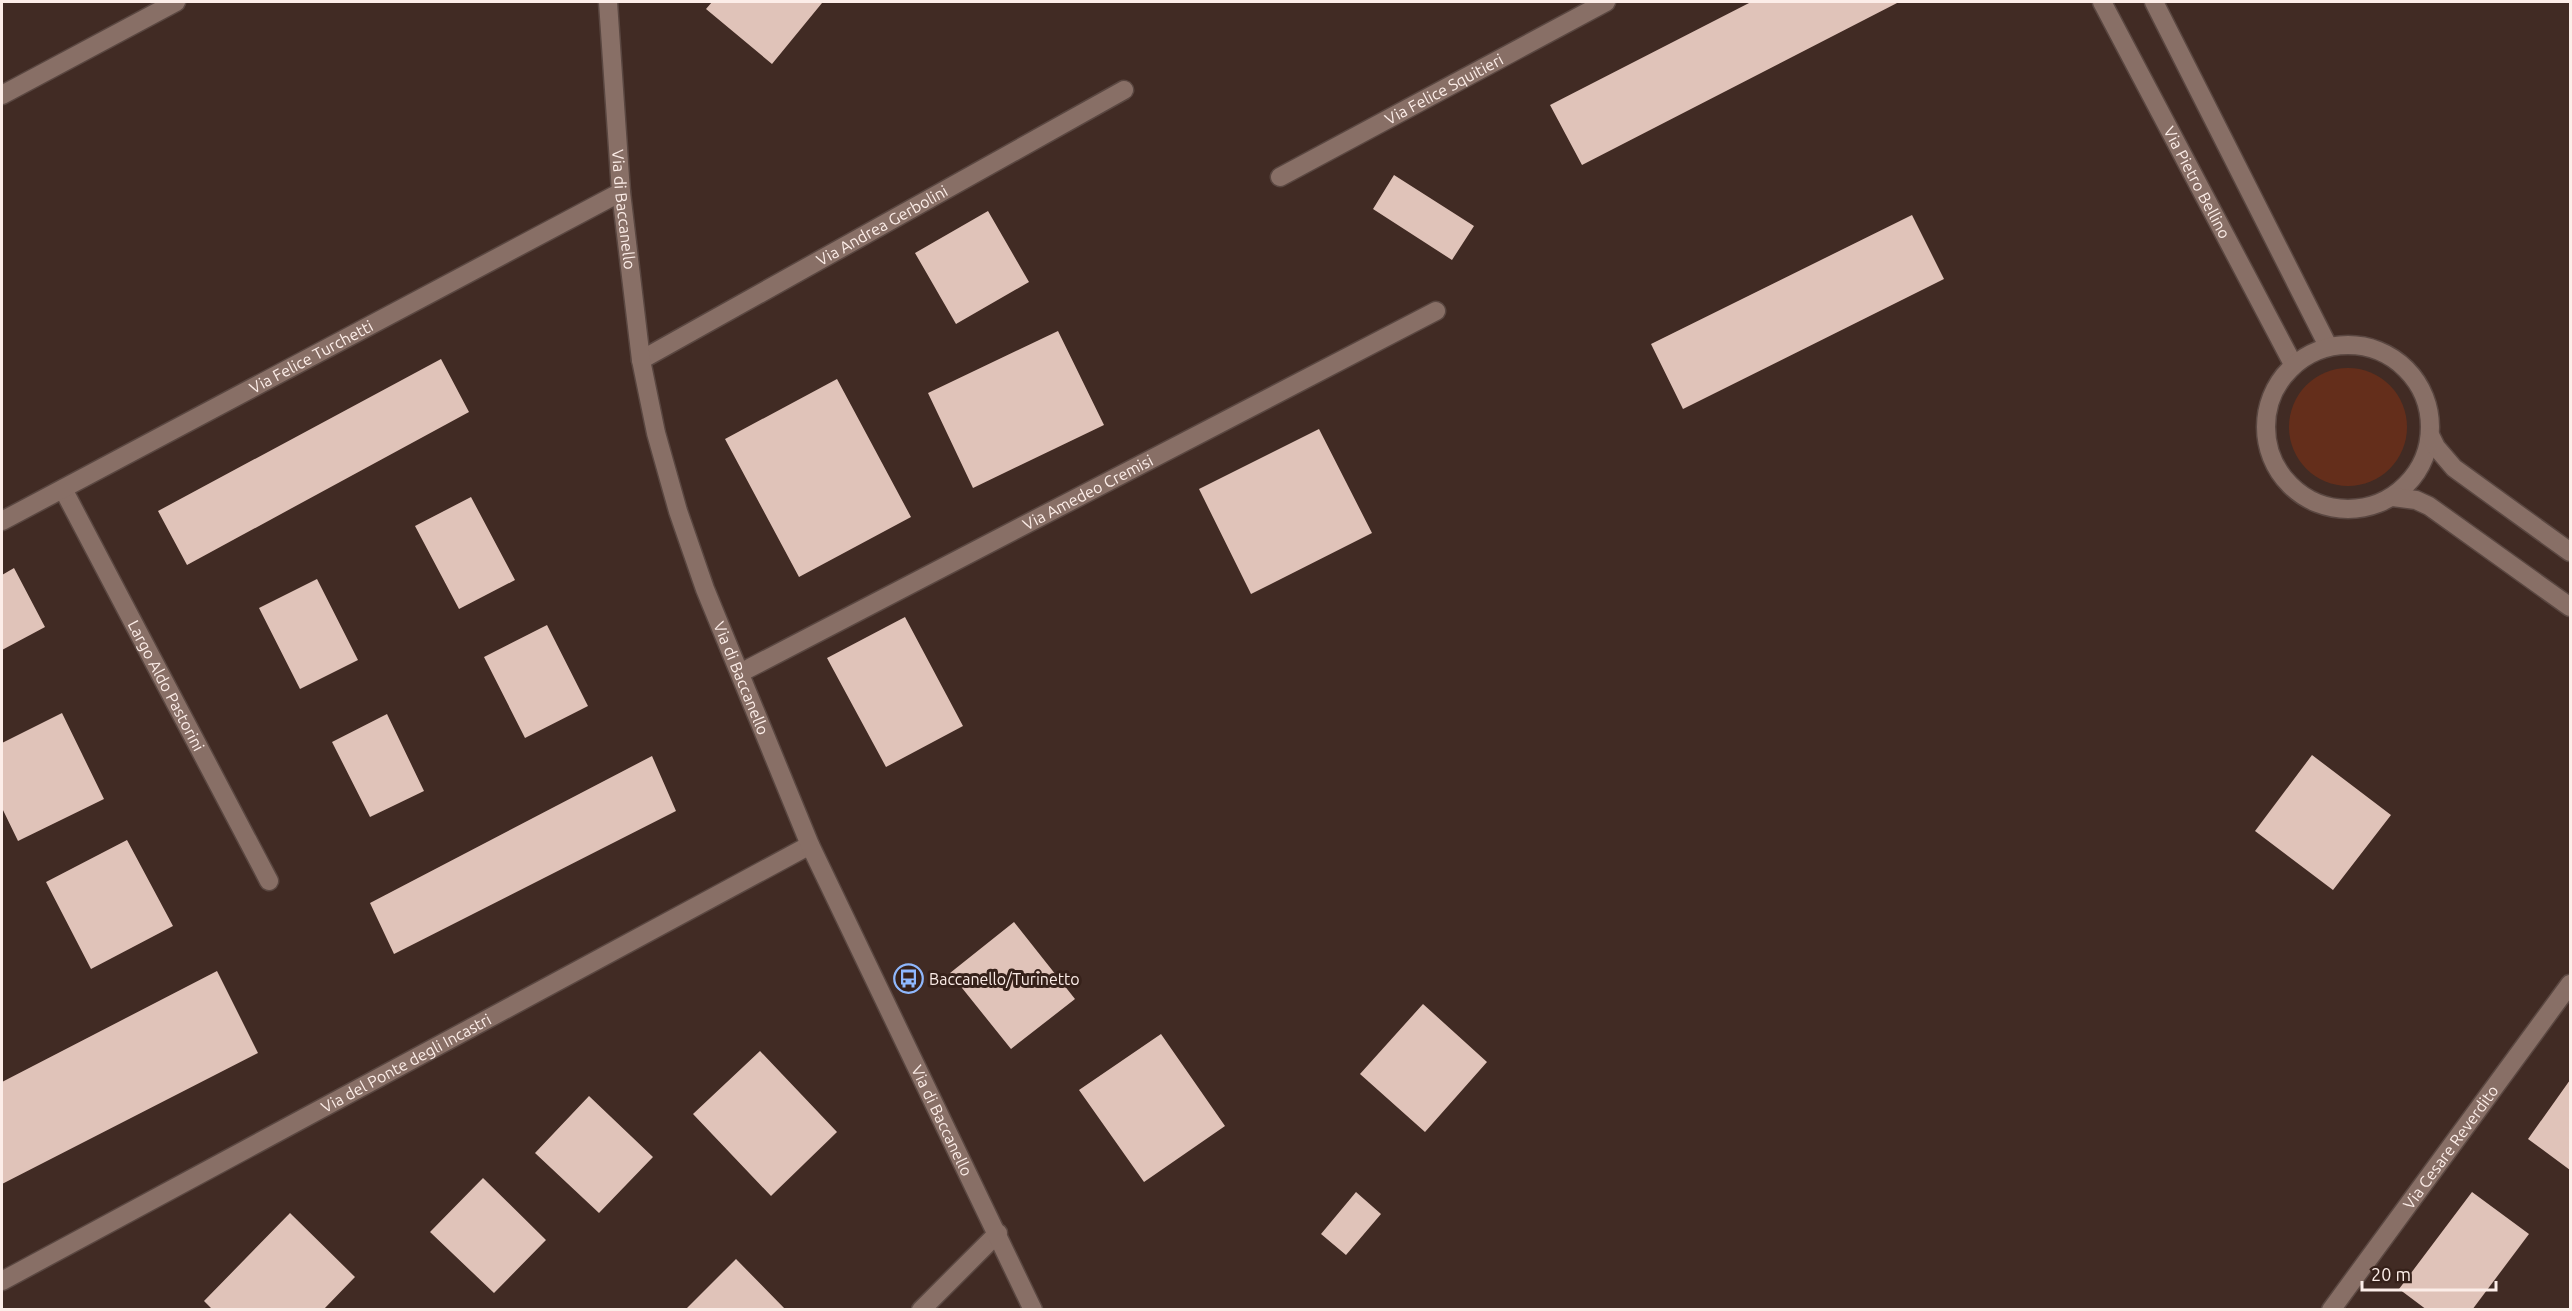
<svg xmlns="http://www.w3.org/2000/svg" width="2572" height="1311" viewBox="0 0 2572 1311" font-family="Ubuntu,sans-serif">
	<rect width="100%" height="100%" fill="#412b24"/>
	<!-- green -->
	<path fill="#642e1b" d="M2289 427a59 59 0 1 1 118 0a59 59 0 1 1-118 0Z"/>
	<!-- building -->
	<path fill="#e0c3b9" d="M712 2H821L822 3 772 64 706 9Z
		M1751 2H1899L1582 165 1550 105Z
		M1394 175 1474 226 1452 260 1373 209Z
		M988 211 1029 282 956 324 915 253Z
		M1912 215 1944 279 1683 409 1651 344Z
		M1058 331 1104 425 973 488 928 393Z
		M441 359 469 412 187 565 158 511Z
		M837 379 911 517 799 577 725 439Z
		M1319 429 1372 533 1251 594 1199 489Z
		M471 497 515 580 459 609 415 526Z
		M14 568 45 627 2 650V575Z
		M317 579 358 660 300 689 259 608Z
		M905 617 963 726 886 767 827 658Z
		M547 625 588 706 525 738 484 657Z
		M62 713 104 799 18 841 2 808V743Z
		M387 714 424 791 370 817 332 742Z
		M2312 755 2391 815 2333 890 2255 831Z
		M652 756 676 811 394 954 370 903Z
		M127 840 173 926 91 969 46 882Z
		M1014 922 1075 999 1011 1049 950 973Z
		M217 971 258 1053 2 1184V1082Z
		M1423 1004 1487 1062 1425 1132 1360 1074Z
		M1161 1034 1225 1126 1144 1182 1079 1090Z
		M760 1051 837 1132 771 1196 693 1114Z
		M2570 1080V1170L2528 1139Z
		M589 1096 653 1157 599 1213 535 1153Z
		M483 1178 546 1240 494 1293 430 1232Z
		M1356 1192 1381 1214 1346 1255 1321 1234Z
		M2472 1192 2529 1234 2472 1310H2427L2399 1289Z
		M290 1213 355 1277 323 1310H213L204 1301Z
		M736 1259 786 1310H685Z"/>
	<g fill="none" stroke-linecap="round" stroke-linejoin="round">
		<defs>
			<g id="minor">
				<path id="s1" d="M2102 2 2293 364"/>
				<path d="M2154 2 2328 346"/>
				<path d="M2 95 176 2"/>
				<path id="s2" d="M1280 177 1606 2"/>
				<circle cx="2348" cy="427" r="82"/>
				<path id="s3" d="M641 360 1124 90"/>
				<path d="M2431 437 2436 447 2454 468 2570 552"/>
				<path id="s4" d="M63 489 269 881"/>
				<path d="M2393 497 2416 500 2429 506 2570 607"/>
				<path id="s5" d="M2 521 621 192"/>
				<path id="s6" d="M740 673 1436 311"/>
				<path id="s7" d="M2 1281 810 845"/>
				<path d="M921 1310 998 1233"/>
				<path id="s8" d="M2331 1310 2570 984"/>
			</g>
			<g id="tertiary">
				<path id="s9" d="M608 2 621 192 641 360 656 433 678 511 705 589 810 845 1033 1310"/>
			</g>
		</defs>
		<!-- minor casing -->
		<use href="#minor" stroke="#5a4741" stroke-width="21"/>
		<!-- tertiary casing -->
		<use href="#tertiary" stroke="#5a4741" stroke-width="21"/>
		<!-- minor -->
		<use href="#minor" stroke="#886f66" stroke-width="18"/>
		<!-- tertiary -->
		<use href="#tertiary" stroke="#886f66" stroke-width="18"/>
	</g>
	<!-- icons -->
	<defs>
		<symbol id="bus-ring" viewBox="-11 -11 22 22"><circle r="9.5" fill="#36211a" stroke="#8fb8fd" stroke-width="1.5"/><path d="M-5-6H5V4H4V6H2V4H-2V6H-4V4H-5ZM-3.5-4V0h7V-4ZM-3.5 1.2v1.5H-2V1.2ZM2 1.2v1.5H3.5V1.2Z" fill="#8fb8fd"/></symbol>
	</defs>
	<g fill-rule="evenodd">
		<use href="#bus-ring" x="892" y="962" width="33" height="33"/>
	</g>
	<g text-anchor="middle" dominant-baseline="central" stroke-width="6" stroke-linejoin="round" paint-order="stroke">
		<!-- street labels -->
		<g font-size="16" fill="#fcede8" stroke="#36211a">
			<text stroke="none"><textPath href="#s2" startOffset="186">Via Felice Squitieri</textPath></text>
			<text stroke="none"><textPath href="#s1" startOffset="204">Via Pietro Bellino</textPath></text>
			<text stroke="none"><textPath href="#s9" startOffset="208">Via di Baccanello</textPath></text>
			<text stroke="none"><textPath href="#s3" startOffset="276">Via Andrea Gerbolini</textPath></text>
			<text stroke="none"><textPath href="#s5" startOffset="350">Via Felice Turchetti</textPath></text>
			<text stroke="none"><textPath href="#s6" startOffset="392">Via Amedeo Cremisi</textPath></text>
			<text stroke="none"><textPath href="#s9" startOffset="694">Via di Baccanello</textPath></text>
			<text stroke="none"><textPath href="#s4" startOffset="222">Largo Aldo Pastorini</textPath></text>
			<text stroke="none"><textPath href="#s7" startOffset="459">Via del Ponte degli Incastri</textPath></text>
			<text stroke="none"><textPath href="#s9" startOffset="1180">Via di Baccanello</textPath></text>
			<text stroke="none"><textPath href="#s8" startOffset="202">Via Cesare Reverdito</textPath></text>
		</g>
		<!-- poi labels -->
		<g font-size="16" fill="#fcede8" stroke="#36211a" text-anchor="start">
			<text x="929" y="979">Baccanello/Turinetto</text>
		</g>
	</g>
	<!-- border -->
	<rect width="2572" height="1311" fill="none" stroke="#fcede8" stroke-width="6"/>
	<!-- scale -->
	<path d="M2362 1281v9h134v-9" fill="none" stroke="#fcede8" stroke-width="3"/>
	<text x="2371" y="1281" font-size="18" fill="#fcede8" stroke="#36211a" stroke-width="4.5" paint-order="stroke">20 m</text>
</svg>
